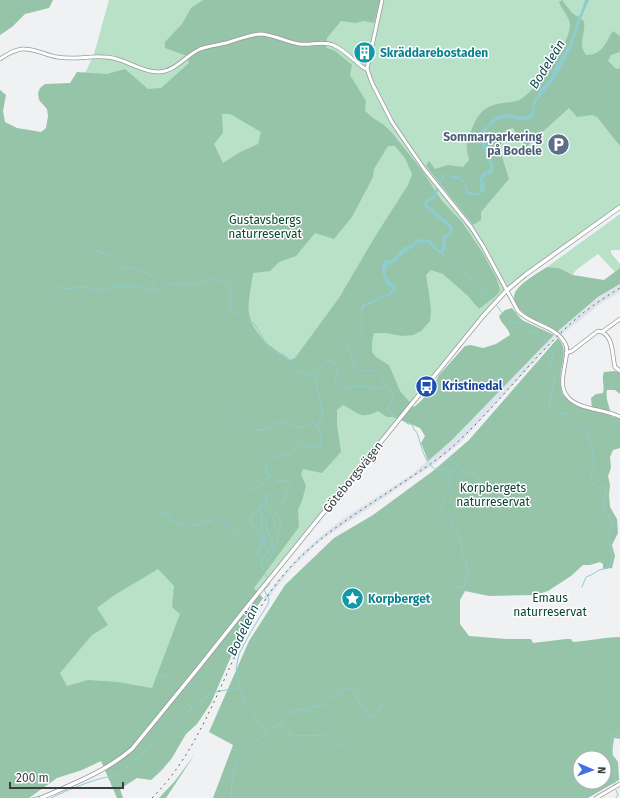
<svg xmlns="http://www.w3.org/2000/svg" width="620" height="798" viewBox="0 0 620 798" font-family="'Fira Sans',sans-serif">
	<rect width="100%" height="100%" fill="#eff1f3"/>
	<!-- built -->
	<path fill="#dbe4ec" d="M620 284V292L603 302 561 335 557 332 599 297Z
		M554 335 557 337 458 445 434 464 320 541 292 568 266 601 263 598 301 554 322 535 343 519 412 474 452 440Z"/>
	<!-- green -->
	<path fill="#b9e1c8" d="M109 0H620V205L512 285 499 298 134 743 109 763 0 742 57 142 81 82 94 54Z
		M620 214V250H611V253L620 264V268L615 272 598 254 576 270 573 275 559 268 547 267Z"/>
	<!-- forest -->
	<path fill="#96c4a9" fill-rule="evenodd" d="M0 0H53L49 8 25 14 12 27 0 35Z
		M203 0H384L382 3 378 8 374 23 364 21 355 23 341 21 327 38 326 48 334 50 352 65 350 75 366 101 365 111 373 118 384 125 392 133 421 169 442 201 462 222 482 252 497 279 500 290 497 295 479 309 468 296 443 274 431 270 426 275 429 293 431 311 430 321 421 331 413 335 402 336 386 333H374L372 341V352L376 357 389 365 400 391 414 407 422 400 433 386 439 375 465 346 471 345 483 348 496 344 510 335C508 327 501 324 499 316L505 310 512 308 522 320 554 335 452 440 428 461 421 443 425 436 420 428 393 417H387L378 411C360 420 359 413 343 405L337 410V425L341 452 322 473 303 469 301 474 306 486 302 501 298 510 299 527 254 588 263 598 252 614 242 631 211 703 197 724 186 734 172 758 162 770 151 780 137 778 120 789 123 798H117L101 761 82 770 57 778 29 798H0V90L6 95 3 111 5 122 17 128 41 132 46 128 48 116 47 109 39 100 38 93 40 88 45 84 70 83 77 72 107 74 125 69 148 89 161 88 189 63 187 56 165 48V42L182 24 191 8ZM222 114H230L261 132 258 144 240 152 223 163 214 144 223 133ZM388 146H395L405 158 412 174 408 185 376 235 339 298 295 358 290 360C272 348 253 336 249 313 247 303 252 283 253 273L270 271 279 262 296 256 315 233 334 239 352 217 373 177 374 169ZM158 569 174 586 172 607 180 614 152 688 118 682 88 680 67 686 60 673 92 635 108 625 97 608 113 596Z
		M562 0 572 13 584 21C586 35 577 42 586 55 603 55 605 43 613 31L620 36V52L611 55 608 61 616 69 620 68V146L597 117 592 115 577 117 569 108 526 147 512 127 499 147 509 179 481 212V220L473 225 426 166 429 161 435 169 448 165 463 167 469 160C468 155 466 148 467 142 467 138 469 134 471 131 477 117 481 108 497 104 504 102 515 103 521 99 537 89 569 45 570 26 571 19 562 10 559 2Z
		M547 267 559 268 573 275 604 280 620 268V284L598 297 557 332C544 325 499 307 519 287 527 279 538 273 547 267Z
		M558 338C566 347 564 355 562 366 560 374 560 384 562 393 567 401 582 411 592 409L591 398 596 394 603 393C605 385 601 380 604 372L615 371 620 373V394L615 390H607C605 399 610 407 611 416L620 419V448L613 450 610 457 611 468 608 476 610 485 609 495 610 507 617 519 618 533 612 545 615 556 612 568 603 569V564L600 562 590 565H583L571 576 548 591 535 595 489 596 465 591 460 600V624L469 636 506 639H531L533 643 566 639H571L573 642C589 641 604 637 620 637V739L614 738 612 754 618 762 619 780 588 798H213L233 745 209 732 249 641 285 585 334 538 373 515 433 471 469 440ZM580 758H604V782H580Z
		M195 754 166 798H159L175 781Z"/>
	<!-- water -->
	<path fill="#8fccd0" d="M585 0H589L582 16 571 49 569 52 556 77 537 101 534 107 535 111 532 118C516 127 511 107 489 127 487 130 483 134 483 138 483 142 485 143 486 146 488 148 488 152 489 155 491 161 493 162 494 169L492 170V174L486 175 482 181 485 184V189C481 196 475 195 468 195L466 192 464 183 459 179H453L449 175 444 176 436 196V198L427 202V205C437 212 445 219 453 227L452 234 445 240C445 245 447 250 442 254L436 251 428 242 418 243 403 254 395 262 388 265C382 275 388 280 396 286V291L389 296 382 298 371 304 365 305 363 308 361 318V308L362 305 388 294 393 289V287H388C384 278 379 270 384 260L388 259 391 261 404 247C411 247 413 243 418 239L430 240 437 249 441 251 442 248 443 236 449 233 450 228 425 207 424 203 426 199 432 197 443 175C450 174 452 176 459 177L465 182 468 191C473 194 475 193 480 192 481 186 478 179 482 174 486 171 488 172 491 168L480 141C479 137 481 130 485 127 485 127 487 127 488 126 489 124 490 121 493 119 506 108 518 120 528 116 534 113 532 105 533 100L537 97 540 89 550 79 553 71 567 47H570V42L579 15H580Z"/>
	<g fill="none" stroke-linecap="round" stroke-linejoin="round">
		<!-- stream -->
		<path stroke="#8fccd0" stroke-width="1" d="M87 243 93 246 96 250 113 258 122 268C132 265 143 271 152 276L156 289
			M443 253 444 257 448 260 456 269 469 277 476 287 487 293 493 300
			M56 287 64 289 85 287 103 290 112 287 136 286 141 287 147 290 160 289 169 283 176 285 192 283 198 284 214 279 224 281 227 283 231 291 230 302 231 313 242 315 249 322 254 323 269 349 278 354H283C287 357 292 360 290 366
			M497 306 509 322 518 323 523 326 526 331H532C538 337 541 333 547 343
			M549 348 553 353 549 369 554 376V382L549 403V405L552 409
			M294 371 316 377
			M386 384 389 386 393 397 387 410 397 417
			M228 410 234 415 237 419 244 421 248 427
			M558 412 570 415C573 424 579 424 585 431
			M403 420 408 424H412L414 430 416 431C421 441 421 452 428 462
			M254 430H263L282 421 300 428 311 423 317 425
			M586 433 588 438H589L593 452 592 458 595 463 591 471V475
			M431 466 437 470 445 469C459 492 441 490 441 510L451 521 461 540 462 556 466 560V570L468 575 464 587H456
			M438 468 451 458C454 464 461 470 467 473 471 474 474 473 476 475 481 480 483 487 486 493
			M447 469C462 471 459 480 468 489 469 490 472 491 473 492
			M591 478 592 484H594
			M249 490 263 484 268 476
			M262 506 265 510 273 516 274 523 276 525 278 535
			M260 509C261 514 264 516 266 521 268 524 266 527 267 530 270 536 272 542 274 548
			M160 512 170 515 171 521C176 524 181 523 187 525
			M261 513 262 526 261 531 273 547
			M192 525H198L203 521H211L218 516 230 528 238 532 244 529 245 525 249 521
			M262 561V559L268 553 264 546 265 541 262 538
			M263 562 269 561 277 543 280 528V520L266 502 267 496
			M268 579 261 565 262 562 258 553C258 550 261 548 262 544 264 536 256 528 251 524V517L259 510 268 495 272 493C276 496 277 501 283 503L285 500V492L290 484 286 481H277L274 479 267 474 266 467 267 464 275 457 291 453 300 444C307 446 313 449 320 445L321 439 318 425 323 414C320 402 319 392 315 380 317 370 322 361 333 360L338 371 335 381C337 387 339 388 344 389 354 384 369 387 381 389L385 388 386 385C384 382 383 376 380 373 374 366 360 377 354 364H352V355L346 349 348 341C362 336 363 333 361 318
			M582 587 586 577 591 575 599 570 608 568C618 555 604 540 612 526L609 516 605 515 603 510 606 490 603 487 600 488 597 486
			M159 678 163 675H166L179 686
			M187 702 191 708
			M280 723 289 732V735L292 736 325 735 334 745C342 746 349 746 354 753
			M620 729 619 732 620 733
			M266 731 280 724 289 713 301 709 310 711 311 707 325 706 329 698 348 688 354 690 359 703 366 707 368 716 370 718 375 716 383 703
			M614 785C620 777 608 749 612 735L620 737
			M616 790 618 795 616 798
			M32 798 40 796
			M51 798C65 791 103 775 117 776L150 747 167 734 175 722 205 698 215 692 237 688 240 683 236 668 239 654 250 633 268 604 269 599 264 590 270 584 269 582
			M231 798C231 785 233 762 243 752 249 745 259 740 266 734V731L258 723 254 715 247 707 239 687"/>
		<defs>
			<path id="minor" d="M382 0 367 69 372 83 392 122 411 150 425 170 471 227 483 246 518 311C531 325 556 326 565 343 572 354 555 382 567 396 577 410 606 409 620 417
				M0 59C6 55 13 50 22 49 34 48 45 55 57 57 77 61 97 53 117 59 131 63 143 72 158 72 175 72 185 56 200 49 208 46 217 45 226 43 238 40 249 34 261 34 274 35 287 42 299 44 310 46 322 40 333 45 345 50 354 61 364 68L367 69
				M602 332C614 338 612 356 615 367L620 371
				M566 353 572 351 594 334 598 331 602 332 620 319
				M596 798 620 784"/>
			<path id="tertiary" d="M41 798C73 784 105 772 132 749L199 667 242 613 483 316 506 291 525 275 620 207"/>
		</defs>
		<!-- minor casing -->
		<use href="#minor" stroke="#979a9b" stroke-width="4.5"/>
		<!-- tertiary casing -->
		<use href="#tertiary" stroke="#979a9b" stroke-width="5"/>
		<!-- minor -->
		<use href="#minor" stroke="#fff" stroke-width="3"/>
		<!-- tertiary -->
		<use href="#tertiary" stroke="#fff" stroke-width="3.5"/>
		<!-- rail -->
		<path stroke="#606162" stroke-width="1" stroke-dasharray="2 4" stroke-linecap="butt" d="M152 798C211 739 226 653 274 587 306 543 354 515 399 485 417 473 435 462 451 448 496 408 531 358 577 318 590 307 605 297 620 288"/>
	</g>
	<!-- icons -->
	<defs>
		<symbol id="building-disc" viewBox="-11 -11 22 22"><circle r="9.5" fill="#0f9aa8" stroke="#fdfeff"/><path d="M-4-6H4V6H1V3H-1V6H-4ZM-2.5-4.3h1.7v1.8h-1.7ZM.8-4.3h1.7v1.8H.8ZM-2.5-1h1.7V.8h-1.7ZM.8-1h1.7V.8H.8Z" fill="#fff"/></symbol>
		<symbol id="parking-disc" viewBox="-11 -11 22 22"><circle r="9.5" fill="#5c6f8a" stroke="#fdfeff"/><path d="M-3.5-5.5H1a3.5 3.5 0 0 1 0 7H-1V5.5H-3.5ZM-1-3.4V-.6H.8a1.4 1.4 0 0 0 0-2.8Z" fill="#fff"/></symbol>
		<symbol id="bus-disc" viewBox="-11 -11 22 22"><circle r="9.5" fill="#1a4fb4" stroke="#fdfeff"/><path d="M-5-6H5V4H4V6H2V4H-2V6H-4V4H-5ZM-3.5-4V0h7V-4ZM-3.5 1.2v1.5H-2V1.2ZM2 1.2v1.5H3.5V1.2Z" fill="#fff"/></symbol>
		<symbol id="sight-disc" viewBox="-11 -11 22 22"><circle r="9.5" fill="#0f9aa8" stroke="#fdfeff"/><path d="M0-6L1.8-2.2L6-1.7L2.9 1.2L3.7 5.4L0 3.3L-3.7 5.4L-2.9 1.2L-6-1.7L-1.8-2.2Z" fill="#fff"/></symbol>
	</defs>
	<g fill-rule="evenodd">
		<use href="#building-disc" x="352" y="40" width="25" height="25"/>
		<use href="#parking-disc" x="546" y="132" width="25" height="25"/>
		<use href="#bus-disc" x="414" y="374" width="25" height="25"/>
		<use href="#sight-disc" x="340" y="586" width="25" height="25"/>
	</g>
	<g text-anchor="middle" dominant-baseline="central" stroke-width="3" stroke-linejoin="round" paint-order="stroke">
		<!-- culture labels -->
		<g font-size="12" font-weight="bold" fill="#0d838f" stroke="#fdfeff" text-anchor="start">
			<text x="380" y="53">Skräddarebostaden</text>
			<text x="368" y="599">Korpberget</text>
		</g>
		<!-- service labels -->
		<g font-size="12" font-weight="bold" fill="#4e5e75" stroke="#fdfeff" text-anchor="end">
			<text x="542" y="137">Sommarparkering<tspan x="542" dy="14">på Bodele</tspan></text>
		</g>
		<!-- park labels -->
		<g font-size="12" fill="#0e472d" stroke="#fdfeff">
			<text x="265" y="220">Gustavsbergs<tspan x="265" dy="14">naturreservat</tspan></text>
			<text x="493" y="488">Korpbergets<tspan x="493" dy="14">naturreservat</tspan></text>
			<text x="550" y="598">Emaus<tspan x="550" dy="14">naturreservat</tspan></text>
		</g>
		<!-- transit labels -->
		<g font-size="12" font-weight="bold" fill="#164399" stroke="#fdfeff" text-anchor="start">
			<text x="442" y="386">Kristinedal</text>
		</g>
		<!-- street labels -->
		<g font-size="12" fill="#3c3d3e" stroke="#fdfeff">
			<text transform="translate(353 477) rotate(-51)">Göteborgsvägen</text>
		</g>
		<!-- water labels -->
		<g font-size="13" font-style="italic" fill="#154b4f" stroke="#fdfeff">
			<text transform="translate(547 64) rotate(-58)">Bodeleån</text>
			<text transform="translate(243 630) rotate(-64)">Bodeleån</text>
		</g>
	</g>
	<!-- north arrow -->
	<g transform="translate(592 770) rotate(92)"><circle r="19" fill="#fdfeff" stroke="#b0b1b2"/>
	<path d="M0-3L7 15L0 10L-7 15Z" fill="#4271e2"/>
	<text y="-6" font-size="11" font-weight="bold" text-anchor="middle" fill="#3c3d3e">N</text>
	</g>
	<!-- scale -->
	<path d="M10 782v6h113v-6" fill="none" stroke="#3c3d3e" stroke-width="2"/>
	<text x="16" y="782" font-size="12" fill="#3c3d3e" stroke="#fdfeff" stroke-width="3" paint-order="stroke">200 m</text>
</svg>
